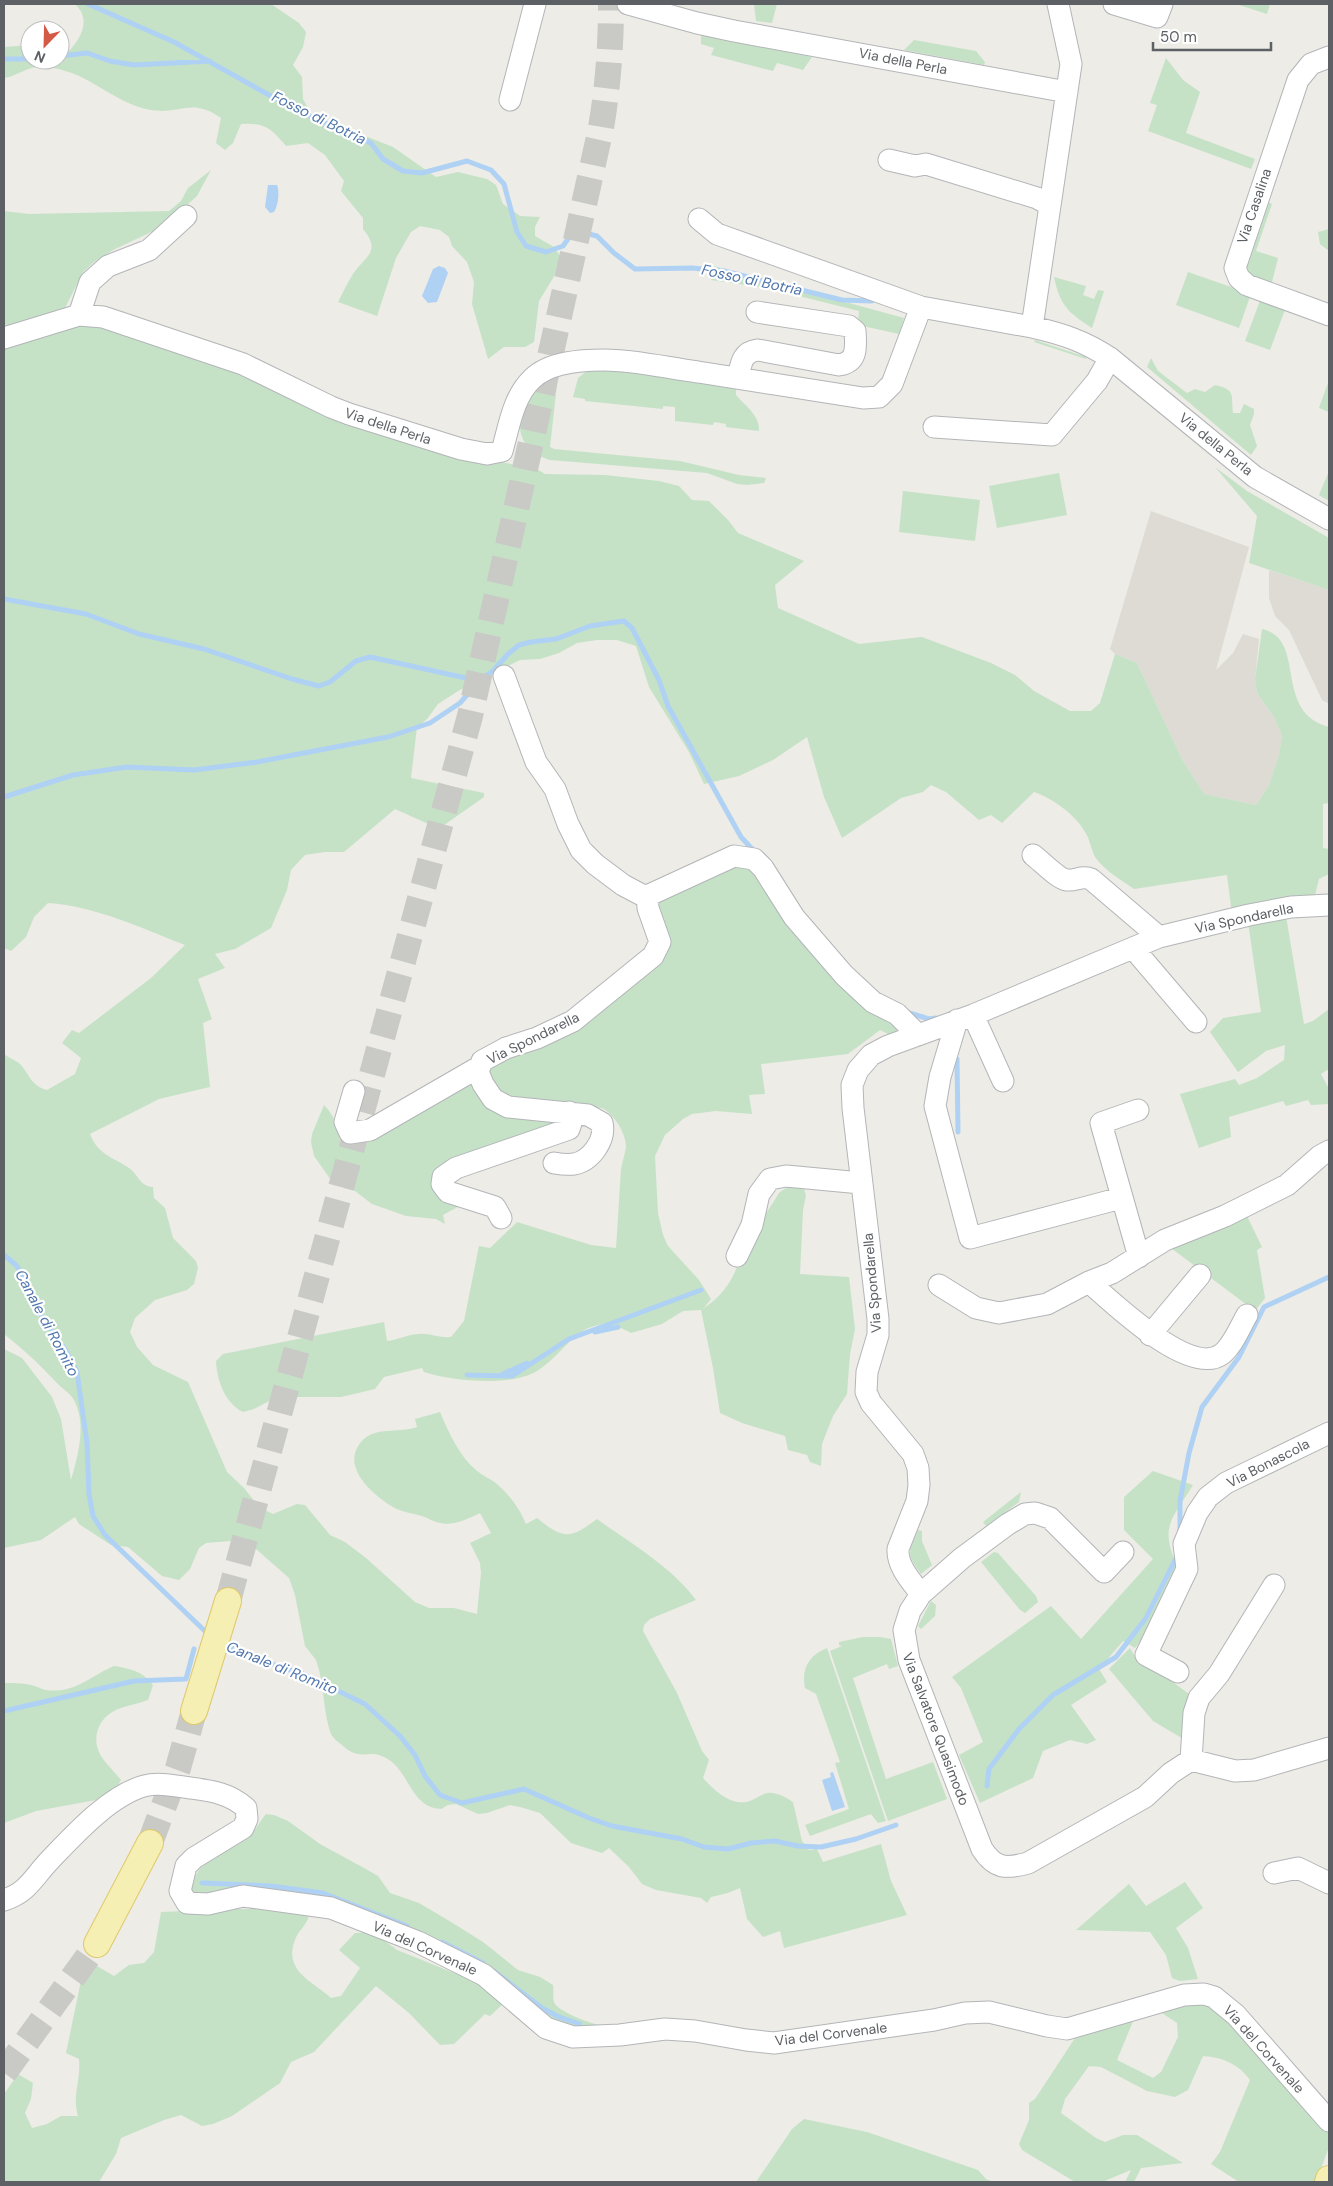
<svg xmlns="http://www.w3.org/2000/svg" width="1333" height="2186" viewBox="0 0 1333 2186" font-family="'DM Sans',sans-serif">
	<rect width="100%" height="100%" fill="#edece6"/>
	<!-- education -->
	<path fill="#dddbd4" d="M1151 511 1249 547 1216 670 1233 653 1243 634 1259 639 1255 679 1257 693 1274 717 1282 736 1279 755 1268 787 1256 805 1204 794 1182 759 1137 663 1115 654 1110 649Z
		M1269 570 1329 590V704L1322 700 1289 630 1275 616 1269 598Z"/>
	<!-- green -->
	<path fill="#c5e2c7" d="M75 4H271L299 23 306 32 303 47 293 65 302 77 303 99 312 115 393 147 436 177 458 172 487 179 496 185 503 204 520 216 540 217 535 227V236L554 247 560 256 555 275 539 301 534 342 525 347H504L488 359 472 304 474 282 467 262 452 246 449 237 440 230 420 226 411 232 396 258 377 316 338 302C343 293 347 283 353 274 365 256 382 252 363 229V218L341 191 344 181 325 155 308 143 286 146C272 129 265 122 241 124L233 143 225 150 216 143 221 118C191 97 181 115 151 110 110 103 84 65 37 67 25 68 15 77 4 78V47L30 45V60H60V49L70 50C82 36 91 19 75 4Z
		M754 4H777L772 23 756 21Z
		M1236 4H1270L1267 14Z
		M701 35 812 57 803 70 777 63 773 71 711 55 714 48 701 44Z
		M914 40 976 51 985 62 984 65 904 50Z
		M1166 58 1183 80 1200 92 1186 133 1255 159 1251 169 1148 131 1157 105 1150 103Z
		M211 170 197 196 164 226 113 250 94 262 83 272 65 308 4 330V211L29 214 169 211 181 201 188 188Z
		M1266 201 1272 204 1256 251 1278 258 1271 286 1253 279 1244 269Z
		M1329 229V251L1320 244 1318 232Z
		M714 266 904 318 899 334 858 325 859 311 767 288 711 280Z
		M1188 272 1251 294 1239 328 1176 305Z
		M1054 277 1086 286 1083 295 1094 299 1098 290 1104 291 1092 328C1069 313 1060 306 1054 277Z
		M1261 298 1286 307 1270 350 1245 341Z
		M109 322 488 460 535 468 545 474 605 475 659 481 679 486 692 500 709 501 728 520 738 533 804 561 775 585 778 608 859 644 922 637 991 663 1015 675 1034 691 1070 711H1091L1100 703 1115 654 1137 663 1182 759 1204 794 1256 805 1268 787 1279 755 1282 736 1274 717 1257 693 1255 679 1262 629C1308 639 1272 712 1329 727V803L1323 804V848L1329 849V874L1319 879 1315 895 1305 903 1232 914 1227 875 1134 889C1121 880 1104 870 1095 857 1091 849 1090 839 1085 832 1076 815 1052 798 1034 792L1002 823 991 815 979 820 946 792 931 785 923 792 901 798 842 838 824 797 807 737 773 760 739 776 704 784 689 752 649 687 636 646 617 640H597L577 643 559 653 540 659 520 660 458 691 438 704 427 719 417 727 411 778 484 793V797L437 830 435 827 395 809 344 852H325L305 855 291 870 287 890 271 928 235 949 215 954 225 968 198 979 212 1019 203 1023 210 1087 159 1099 90 1134C98 1155 113 1157 129 1168 139 1175 139 1186 153 1187L154 1198 165 1208 173 1238 196 1261 198 1268 194 1284 187 1290 155 1300 135 1318 130 1332 137 1347 153 1365 188 1382 227 1472 244 1488 259 1507 273 1514 297 1504 305 1505 330 1535 345 1542 366 1558 415 1602 429 1608H454L477 1614 481 1573 480 1563 470 1543 491 1533 480 1513C468 1519 453 1526 440 1523 434 1522 428 1518 422 1516 412 1513 401 1512 393 1507 370 1493 337 1463 365 1438 379 1427 401 1433 417 1427L415 1419 440 1412C449 1433 459 1456 477 1471 482 1475 488 1478 493 1481 507 1491 520 1509 526 1524L537 1518C564 1540 570 1539 597 1519 630 1543 671 1566 696 1600L650 1619 644 1625 643 1631 677 1693 702 1751 709 1760 703 1778C713 1789 729 1805 746 1802 753 1801 758 1796 764 1794 773 1790 785 1797 793 1802L802 1841 809 1850 817 1849 823 1862 881 1844 891 1881 907 1915 784 1948 780 1931 763 1937 747 1919 740 1888 728 1893 711 1897 707 1903 701 1898 656 1890 642 1884 629 1867 609 1848 602 1853 571 1843 540 1813 520 1807 510 1805 487 1813 478 1814 456 1804 448 1805 441 1809C409 1807 410 1769 384 1757 367 1749 360 1762 342 1745 338 1742 333 1738 331 1734 324 1716 324 1689 319 1670L316 1660 305 1646 295 1595 289 1578 256 1549 231 1541 206 1543 199 1548 190 1569 179 1580 162 1576 128 1547 111 1545 79 1524 75 1517 41 1540 4 1548V1349L22 1358 52 1397 61 1419 71 1480C78 1455 88 1421 72 1397 67 1391 60 1387 55 1381 39 1364 23 1349 4 1334V1054C9 1058 16 1060 21 1065 30 1076 32 1086 47 1090L75 1074 81 1058 62 1043 72 1030 79 1033 151 978 185 945C141 928 95 906 48 903L34 917 26 937 11 951 4 948V343L56 327Z
		M1035 340 1086 357V359L1034 342Z
		M1151 358 1158 371 1187 393 1195 389 1205 392 1215 385C1236 390 1231 394 1233 413H1240L1244 404 1254 409V414L1250 425 1257 446 1251 455 1147 367Z
		M588 370H610L736 387V395C745 406 760 415 759 431L726 427V424L714 422 713 425 675 421V407L663 406V409L585 401V399L573 397 578 378Z
		M558 375 550 447 554 449 680 461 739 475 766 478 764 483 747 485 737 484 707 473 550 460C515 449 512 418 533 392 536 388 539 382 543 379 547 377 554 376 558 375Z
		M1329 380V412L1319 408Z
		M1215 467 1247 491 1329 538V590L1249 563 1257 516Z
		M1329 471V501L1319 495Z
		M1059 473 1067 515 997 528 989 486Z
		M903 491 980 500 975 541 899 532Z
		M727 863 752 865 897 1023 896 1034H888L880 1030 848 1054 761 1064 765 1094 749 1095 752 1114 716 1111 692 1114 683 1119 665 1135 655 1156 658 1213 663 1235 668 1246 699 1280 711 1299 704 1308C734 1288 734 1269 750 1239 759 1223 770 1208 779 1193 785 1187 795 1184 803 1186L806 1195 803 1210 800 1274 849 1277 855 1329 850 1354 847 1394 833 1416 822 1444 821 1466 810 1462 807 1455 788 1450 785 1436 742 1423 720 1413 713 1368 701 1310 683 1311 662 1324 631 1333 609 1322C601 1325 590 1326 583 1331 566 1342 554 1361 537 1371 511 1387 451 1381 424 1372L422 1368 384 1377 375 1389 341 1397H277L254 1409 243 1412C225 1403 217 1381 216 1361L223 1354 384 1322 387 1341C398 1340 408 1334 419 1334 430 1333 437 1338 451 1337L464 1321 479 1246 490 1248 517 1222 591 1245 616 1248C618 1222 619 1196 621 1170 622 1162 625 1154 626 1147 626 1133 614 1114 602 1108L508 1101 487 1073 496 1058 653 961 655 914 659 898Z
		M1286 916 1304 1024 1313 1021 1329 1009V1069L1321 1074 1329 1089V1104L1311 1105 1308 1100 1286 1106 1283 1101 1229 1117 1231 1137 1199 1148 1180 1094 1235 1079 1239 1085 1257 1078 1284 1060 1285 1045 1266 1051 1238 1072 1210 1032 1223 1018 1261 1012 1248 922Z
		M467 1079 549 1115 559 1125 438 1175 463 1204 443 1215 445 1224 436 1219 406 1216 372 1204 355 1191 344 1188 331 1180 314 1156 311 1142 312 1134 324 1105C335 1116 335 1126 346 1134Z
		M1245 1212 1262 1247 1257 1250 1265 1298 1255 1311 1167 1245Z
		M1153 1471 1193 1485C1171 1521 1159 1526 1178 1568L1146 1634 1135 1648 1123 1641 1099 1669 1107 1682 1071 1705 1096 1740 1087 1744 1070 1740 1043 1751 1033 1778 980 1803 959 1755 983 1742 961 1688 952 1677 1051 1606 1081 1639 1153 1559 1124 1530V1497Z
		M1021 1492 1019 1502 986 1526 983 1522Z
		M918 1530 922 1531V1541L932 1565 921 1574C905 1552 909 1553 918 1530Z
		M994 1552 998 1553 1036 1596 1038 1602 1025 1613 1020 1610 981 1562Z
		M931 1601 936 1605 935 1616 921 1629 918 1626Z
		M863 1637H880L891 1639 898 1666 889 1669 887 1664 853 1678 886 1779 933 1762 947 1799 888 1821 830 1651 842 1646 839 1645V1642Z
		M827 1648 886 1821 878 1823 871 1814 810 1836 805 1825 849 1809 835 1763 840 1762 816 1694 805 1688C801 1669 809 1655 827 1648Z
		M1130 1648 1139 1663 1151 1666 1189 1694 1185 1710V1740L1153 1721 1109 1669Z
		M114 1666C132 1669 142 1671 153 1685L148 1700C138 1704 128 1705 118 1709 99 1717 90 1737 101 1756 106 1764 115 1772 121 1780L114 1793 96 1800 36 1811 4 1823V1683C13 1683 22 1683 31 1685 36 1686 41 1689 46 1690 75 1694 90 1676 114 1666Z
		M266 1814 274 1815 288 1821 320 1844 364 1868 378 1876 390 1893 419 1903 451 1922 483 1942 518 1970 540 1977 553 1985C554 1991 552 1999 555 2004 561 2013 595 2025 606 2027L556 2026 351 1911 215 1897 190 1892C197 1855 224 1858 249 1836 256 1830 260 1821 266 1814Z
		M1185 1882 1203 1908 1176 1928 1188 1948 1198 1979 1180 1981 1172 1978 1166 1955 1150 1932 1076 1930 1129 1884 1146 1906Z
		M233 1909H286L309 1916C306 1926 298 1931 295 1940 283 1971 312 1981 331 1998L341 1996 360 1968 339 1950 355 1933 373 1932 397 1950 484 1985 507 2000 490 2016 485 2014 454 2044 440 2045 409 2013 376 1986 314 2052 291 2062 280 2083 232 2116 213 2124 202 2126 181 2115 164 2120 121 2138 116 2154 99 2182H4V2094L18 2074 33 2083 31 2099 25 2113 32 2128 47 2124 61 2116H78C72 2095 81 2081 79 2059L66 2053 82 1976 90 1962 114 1976 129 1965 144 1963 154 1952 161 1912Z
		M1212 2002 1329 2129V2147L1316 2182H1239L1211 2164 1220 2152 1250 2080C1239 2064 1222 2057 1203 2056L1188 2090 1175 2097 1147 2091 1101 2067 1089 2066 1065 2099 1061 2113 1096 2138 1105 2142 1123 2135H1137L1183 2163 1141 2168 1134 2182H1125L1131 2170 1102 2182H1075L1022 2150 1019 2144 1029 2120V2103L1035 2099 1075 2038 1087 2029 1136 2014 1117 2060 1153 2078 1161 2072 1178 2037 1177 2023 1156 2009Z
		M804 2119 867 2132 978 2170 986 2179 993 2182H756L792 2129Z"/>
	<!-- water -->
	<path fill="#afd1f4" d="M268 185H277C280 192 278 206 274 212L270 213 265 207Z
		M439 266 445 268 448 273 437 302 428 303 422 296 433 269Z
		M833 1772 845 1807 832 1811 822 1780 831 1777 830 1773Z"/>
	<g fill="none" stroke-linecap="round" stroke-linejoin="round">
		<!-- stream -->
		<path stroke="#afd1f4" stroke-width="5" d="M88 4 174 42 296 110 371 143 383 159 403 171 422 173 467 161 491 170 504 184 517 232 526 246 546 252 563 246 570 236 581 232 597 236 614 253 635 269 692 268 724 271 842 300 872 301
			M60 56 87 53 110 61 134 65 210 61
			M4 59H30
			M4 599 86 614 139 634 204 649 292 679 319 686 330 682 356 661 370 657 466 678 481 679
			M4 797 73 775 127 767 194 770 257 762 388 737 430 723 460 703 481 679 493 671 508 654 519 645 531 642 556 639 590 626 624 621 632 628 659 680 668 706 741 837 754 851
			M906 1012 929 1019 936 1018
			M957 1059 958 1132
			M4 1255 16 1265 29 1285 36 1308 66 1351 77 1372 87 1443 89 1494 93 1516 105 1535 209 1635
			M595 1332 618 1327
			M503 1374 527 1363
			M467 1375 512 1376 569 1339 701 1290
			M1180 1533V1501L1189 1453 1202 1407 1239 1357 1264 1307 1329 1277
			M222 1644 283 1668 301 1673 365 1704 400 1736 415 1755 425 1776 440 1795 462 1803 524 1789 589 1818 612 1826 682 1839 704 1847 728 1849 751 1843 775 1841 798 1846 821 1847 856 1839 896 1825
			M4 1711 134 1681 186 1679 194 1649
			M987 1786 989 1769 1019 1729 1053 1695 1116 1657 1146 1618 1178 1554
			M202 1883 271 1886 323 1893 407 1926
			M442 1942 483 1963
			M494 1971 542 2008 559 2017 580 2024"/>
		<!-- major-tunnel -->
		<path stroke="#c9c9c6" stroke-width="26" stroke-dasharray="26 13" stroke-linecap="butt" d="M228 1601 470 716 601 128C608 86 611 46 611 4
			M150 1843 178 1768 194 1711
			M4 2073 97 1944"/>
		<defs>
			<path id="minor" d="M628 4 697 23 734 31 1067 92
				M1058 4 1071 64 1032 327C1063 334 1084 341 1110 358L1255 477 1329 519
				M1114 4 1157 17 1162 4
				M1329 57 1311 64 1298 80 1235 268 1239 278 1247 285 1329 315
				M510 100 535 4
				M889 160 915 166 926 164 1037 198 1050 205
				M699 219 717 234 921 307 1032 327
				M79 315 90 282 108 266 149 250 186 216
				M4 338 79 315 103 317 243 364 331 407 349 414 461 449 487 454 502 451C509 427 513 397 532 379 549 362 581 360 604 360 635 360 667 368 698 372 753 381 808 389 863 398L879 397 892 384 921 307
				M738 378C741 365 741 352 758 350L839 365C858 362 856 347 855 331L849 326 757 312
				M934 427 1052 435 1097 381 1110 358
				M504 676 536 762 555 789 568 824 581 850 595 864 623 885 640 894 647 896 734 856 754 859 763 868 794 917 844 975 873 1002 897 1014 918 1035
				M1033 855C1041 861 1058 879 1067 880 1076 881 1082 875 1091 879L1159 937
				M1133 948 1196 1022
				M973 1015 1003 1081
				M957 1020 940 1077 935 1106 970 1238 1121 1198
				M354 1091 345 1122 350 1133 370 1130 479 1067
				M1138 1110 1101 1123 1139 1257
				M554 1163C560 1164 567 1165 574 1164 591 1161 606 1140 602 1123L588 1115 508 1107 493 1099 483 1084 478 1072 482 1061 506 1048 537 1038 573 1021 653 956 660 942 648 908 647 896
				M501 1218 495 1207 448 1192 442 1184 443 1177 456 1168 569 1129 571 1123 569 1112
				M737 1256 752 1225 759 1194 770 1179 786 1176 861 1183
				M1089 1282C1112 1302 1190 1378 1222 1354 1233 1345 1240 1327 1247 1315
				M939 1285 976 1308 999 1313 1047 1304 1089 1282 1112 1273 1165 1240 1225 1216 1287 1185 1320 1156 1329 1151
				M1150 1335 1200 1275
				M1123 1552 1104 1572 1050 1518 1035 1513 1025 1514 1008 1524 962 1558 921 1594 910 1611 904 1630 909 1660 982 1849C995 1869 1006 1869 1028 1863L1145 1797 1171 1773 1191 1760 1235 1771 1254 1770 1329 1748
				M921 1594C911 1581 897 1566 898 1549L917 1501 919 1485 918 1468 913 1454 871 1403 866 1392 867 1372 878 1335V1319L853 1108 852 1085 858 1070 871 1055 888 1046 973 1015 1159 937 1249 915 1291 907 1329 905
				M1178 1672 1146 1655 1187 1569 1184 1544 1197 1513 1208 1497 1226 1483 1329 1433
				M1191 1760 1194 1713 1199 1698 1219 1674 1274 1585
				M1274 1873 1298 1868 1329 1883
				M4 1900C28 1892 33 1878 49 1861 74 1835 109 1796 144 1786 159 1782 175 1786 190 1788 212 1791 229 1793 246 1808L247 1819 243 1828 194 1858 186 1866 180 1891 187 1903 208 1904 243 1896 331 1908 418 1942 484 1975 546 2028 573 2037 620 2035 665 2029 695 2031 746 2040 774 2043 934 2020 965 2013 989 2012 1047 2026 1067 2029 1184 1995 1204 1994 1214 1997 1236 2015 1329 2121"/>
			<path id="major" d="M194 1711 228 1601
				M97 1944 150 1843
				M1328 2182 1329 2179"/>
		</defs>
		<!-- minor casing -->
		<use href="#minor" stroke="#b3b5b8" stroke-width="23"/>
		<!-- major casing -->
		<use href="#major" stroke="#e0c86c" stroke-width="28"/>
		<!-- minor -->
		<use href="#minor" stroke="#fff" stroke-width="21"/>
		<!-- major -->
		<use href="#major" stroke="#f5efb3" stroke-width="26"/>
	</g>
	<g text-anchor="middle" dominant-baseline="central" stroke-width="4.5" stroke-linejoin="round" paint-order="stroke">
		<!-- street labels -->
		<g font-size="14" fill="#5d6064" stroke="#fff">
			<text transform="translate(903 61) rotate(11)">Via della Perla</text>
			<text transform="translate(1254 206) rotate(-71)">Via Casalina</text>
			<text transform="translate(388 426) rotate(18)">Via della Perla</text>
			<text transform="translate(1216 444) rotate(39)">Via della Perla</text>
			<text transform="translate(1244 918) rotate(-12)">Via Spondarella</text>
			<text transform="translate(533 1038) rotate(-26)">Via Spondarella</text>
			<text transform="translate(872 1283) rotate(-95)">Via Spondarella</text>
			<text transform="translate(1268 1463) rotate(-27)">Via Bonascola</text>
			<text transform="translate(936 1729) rotate(69)">Via Salvatore Quasimodo</text>
			<text transform="translate(425 1948) rotate(24)">Via del Corvenale</text>
			<text transform="translate(831 2034) rotate(-7)">Via del Corvenale</text>
			<text transform="translate(1264 2049) rotate(48)">Via del Corvenale</text>
		</g>
		<!-- water labels -->
		<g font-size="15" font-style="italic" fill="#5177ad" stroke="#fff">
			<text transform="translate(319 118) rotate(26)">Fosso di Botria</text>
			<text transform="translate(752 280) rotate(12)">Fosso di Botria</text>
			<text transform="translate(47 1323) rotate(62)">Canale di Romito</text>
			<text transform="translate(282 1668) rotate(22)">Canale di Romito</text>
		</g>
	</g>
	<!-- border -->
	<rect width="1333" height="2186" fill="none" stroke="#5d6064" stroke-width="10"/>
	<!-- north arrow -->
	<g transform="translate(45 45) rotate(203)"><circle r="24" fill="#ffffff" stroke="#bebfc1"/>
	<path d="M0-4L9 19L0 12L-9 19Z" fill="#d35b46"/>
	<text y="-8" font-size="14" font-weight="bold" text-anchor="middle" fill="#5d6064">N</text>
	</g>
	<!-- scale -->
	<path d="M1153 42v8h118v-8" fill="none" stroke="#5d6064" stroke-width="2.5"/>
	<text x="1160" y="42" font-size="15" fill="#5d6064" stroke="#ffffff" stroke-width="4" paint-order="stroke">50 m</text>
</svg>
